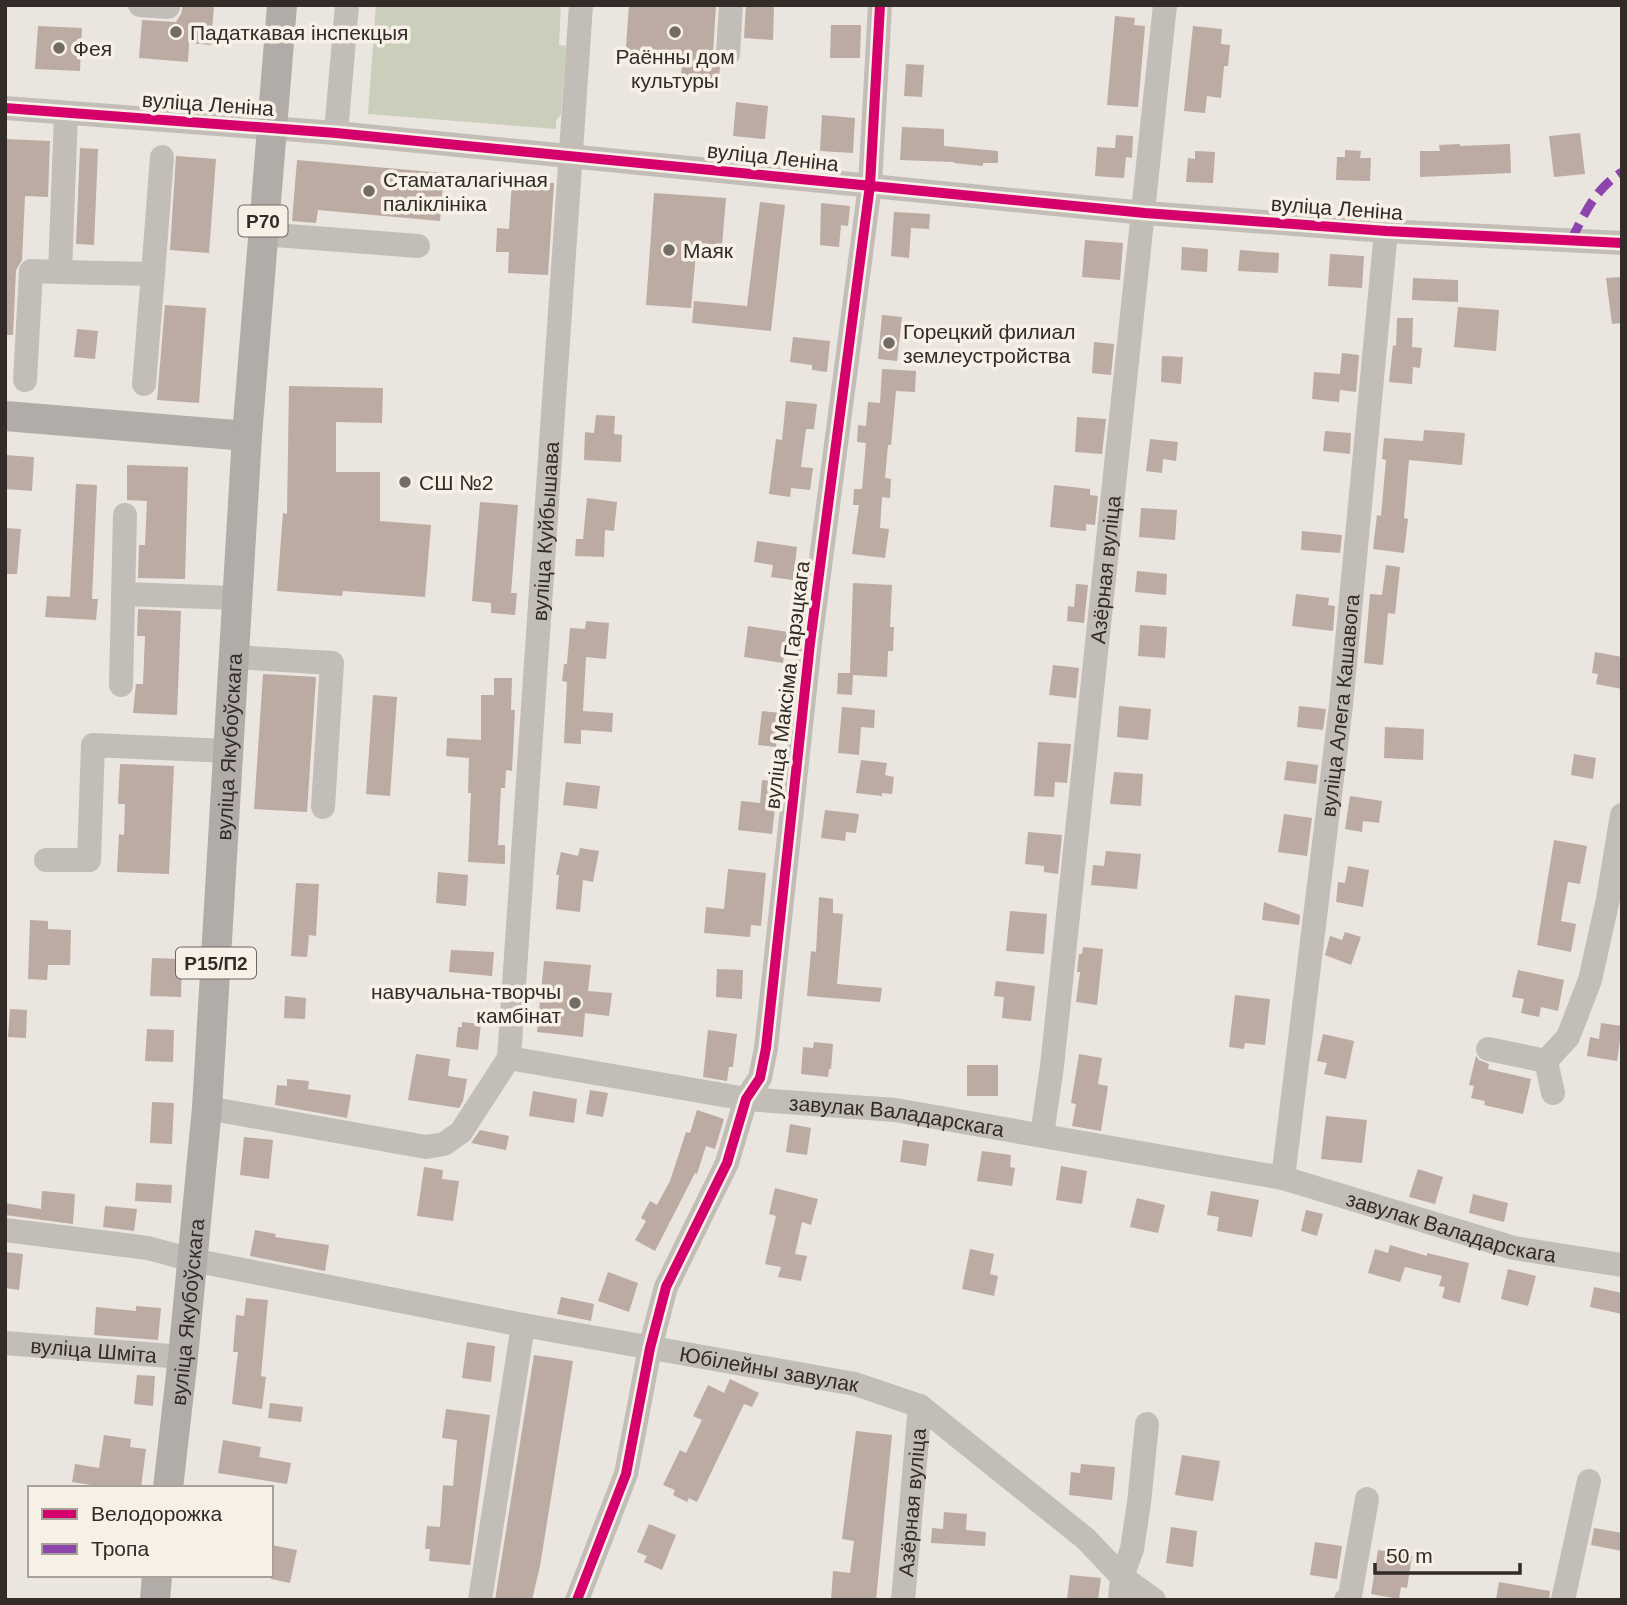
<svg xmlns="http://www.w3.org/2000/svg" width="1627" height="1605" viewBox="0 0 1627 1605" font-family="Arial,sans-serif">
	<rect width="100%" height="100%" fill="#eae5df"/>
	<!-- green -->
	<path fill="#cacebb" d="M376 5H561L559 45 566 46 561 114 556 121V129L368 114Z"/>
	<!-- building -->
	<path fill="#bcaba2" d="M183 5H214L211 45 189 43 188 62 139 58 142 20 176 22 181 14Z
		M629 5H716L713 53 715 61 720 67 719 79 681 76 682 65 625 60Z
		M746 5H774L773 40 744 38Z
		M1115 16 1135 18 1134 25 1145 26 1138 107 1107 105Z
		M831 25H861L860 58H830Z
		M38 26 82 28 80 71 35 69Z
		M1193 26 1222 29 1221 44 1230 45 1228 66H1224L1221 98 1207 96 1205 113 1184 111Z
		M906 64 924 65 922 97 904 96Z
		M736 102 768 106 765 139 733 136Z
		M822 115 855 118 853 153 820 151Z
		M902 127 944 129V146L998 151V163H983V166L954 163V162L900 160Z
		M1580 133 1585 174 1554 177 1549 136Z
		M1116 135 1133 136 1132 158 1126 157 1124 178 1095 176 1097 147 1115 148Z
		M5 139 50 141 48 197 25 196 22 260 16 270 13 335H5Z
		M1460 144V146L1510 144 1511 173 1420 177V151H1440L1439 145Z
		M80 148 98 149 94 245 76 244Z
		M1345 150 1361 151 1360 158H1371L1370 181 1336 180 1337 157H1345Z
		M1195 151 1215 152 1213 183 1186 182 1188 158 1195 159Z
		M176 156 216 159 209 253 170 250Z
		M297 160 444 173 440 221 318 210 316 223 292 221Z
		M512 180 554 183 548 275 508 273 509 252H496L497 228 509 229Z
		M654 193 726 198 722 245 697 243 691 308 646 305Z
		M760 202 785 205 771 331 692 323 694 301 747 306Z
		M821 203 850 206 848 226 841 225 839 247 820 245Z
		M894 212 930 214 929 229 911 228 909 258 891 256Z
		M1085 240 1123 243 1120 280 1082 277Z
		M1182 247 1208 249 1207 272 1181 270Z
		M1240 250 1279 253 1278 273 1238 271Z
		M1330 254 1364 256 1362 288 1328 286Z
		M1622 277V323L1612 324 1606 278Z
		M1413 278 1458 280V302L1412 300Z
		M165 305 206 308 199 403 157 400Z
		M1458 307 1499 310 1496 351 1454 347Z
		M882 315 902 317 897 361 878 359Z
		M1397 318H1413L1412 347 1422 348 1420 368 1413 367 1412 384 1389 382 1393 345 1396 346Z
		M77 329 98 331 95 359 74 357Z
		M793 337 830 341 827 372 812 370V365L790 362Z
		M1094 342 1114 344 1111 375 1092 373Z
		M1342 353 1359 355 1356 392 1340 390 1339 402 1312 399 1314 372 1340 374Z
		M1162 356 1183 357 1181 384 1161 382Z
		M882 369 916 371 915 392 896 391 891 445H888L885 478 891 479 890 498 882 497 880 528 889 529 885 558 852 554 859 505H853L854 489H862L866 443 857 442 858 425 866 426 868 402 880 403Z
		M289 386 383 388 382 423 336 422V472H380V521L431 525 425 597 343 591 342 596 277 591 283 513 287 514Z
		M786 401 817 404 814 429H806L801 467 813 468 810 490 791 488 790 497 769 494 776 439 782 440Z
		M596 415 615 416 614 434 622 435 621 462 584 460 585 432 594 433Z
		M1077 417 1106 419 1102 454 1075 452Z
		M1424 430 1465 433 1462 465 1409 460 1404 518 1408 519 1404 553 1373 549 1377 515 1381 516 1386 460 1382 459 1384 438 1423 441Z
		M1325 431 1351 433 1350 454 1323 451Z
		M1150 439 1178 442 1176 461 1163 459 1162 473 1146 471Z
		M5 455 34 457 32 491 5 489Z
		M127 465 188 467 185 579 138 578 139 545H145L147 501 127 500Z
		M76 484 97 485 92 599H98L96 620 45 617 47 596 70 597Z
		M1054 485 1090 489V495L1098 496 1095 525 1086 524V531L1050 527Z
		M587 498 617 502 614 531 605 530 604 557 575 556 576 539H583Z
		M480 502 518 505 511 593H517L515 615 491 613V603L472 601Z
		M1141 508 1177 510 1175 540 1139 537Z
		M5 528 21 529 17 574H5Z
		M1302 531 1342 535 1340 553 1301 550Z
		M757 541 797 547 793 580 771 577 773 565 754 562Z
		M1386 565 1400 567 1395 614 1388 613 1383 665 1364 663 1370 594 1382 595Z
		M1137 571 1167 574 1166 595 1135 592Z
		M853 583 892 585 890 627H894L893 651H888L887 677 853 675 852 695 837 694 838 673H850Z
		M1076 584 1088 585 1084 623 1067 621 1068 606 1074 607Z
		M1296 594 1329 598 1328 605 1335 606 1333 631 1292 626Z
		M138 609 181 611 177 715 133 713 136 684H143L145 636H137Z
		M586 621 609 623 606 659 586 657 583 711 613 713 612 732 581 730V744L564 743 567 682 562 681 564 664H567L570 628 585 629Z
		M1140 625 1167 627 1165 658 1138 656Z
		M748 626 788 632 783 663 744 657Z
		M1595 652 1622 657V689L1596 684 1598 674 1592 673Z
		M1053 665 1079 668 1076 698 1049 695Z
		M263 674 316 677 307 812 254 809Z
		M494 678H512L511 710H515L512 771 506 770 505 788H501L498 845H505V864L468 862 471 793H468L469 758 446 756 447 738 481 740V695H494Z
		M373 695 397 697 390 796 366 794Z
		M1119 706 1151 709 1148 740 1117 737Z
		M1299 706 1326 709 1323 730 1297 727Z
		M842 707 875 710 874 728 861 727 859 755 838 753Z
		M762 711 780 713 776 747 758 745Z
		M1385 727 1424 729 1423 760 1384 758Z
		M1038 742 1071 744 1067 783 1055 782 1054 797 1034 796Z
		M1574 754 1596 758 1593 779 1571 775Z
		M861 760 887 763 885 775 894 777 892 794 882 793V796L856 793Z
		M1287 761 1318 765 1316 784 1284 780Z
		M120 764 174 766 169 874 117 872 119 834 124 835 125 804H118Z
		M1114 772 1143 774 1141 806 1110 804Z
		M762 780 778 782 772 834 738 830 741 801 760 803Z
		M566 782 600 786 597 809 563 805Z
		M1350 796 1382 801 1379 823 1363 821 1362 832 1345 829Z
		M825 810 859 814 856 833 846 832 845 841 821 838Z
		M1284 814 1312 818 1307 856 1278 852Z
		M1028 832 1062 835 1058 874 1044 872V866L1025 864Z
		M1554 840 1587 846 1580 884 1568 882 1561 921 1576 924 1571 952 1537 945Z
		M580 848 599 851 593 882 583 880 580 912 556 909 559 875H556L561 852 578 856Z
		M1106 851 1141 854 1137 889 1091 885 1093 865 1104 866Z
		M1348 866 1369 870 1363 907 1336 902 1338 882 1345 883Z
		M728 869 766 873 761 926 751 925 750 937 704 933 706 907 724 909Z
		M438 872 468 875 466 906 436 903Z
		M296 883 319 884 316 936 309 935 307 957 291 956Z
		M819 897 833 899V913L843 914 837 984 882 988 880 1002 807 996 811 951 816 952Z
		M1264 902 1300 915 1299 925 1262 920Z
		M1010 911 1047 914 1044 954 1006 951Z
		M30 920 48 921V929L71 930 70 965H48L47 980 28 979Z
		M1345 932 1361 937 1351 965 1325 955 1330 936 1342 940Z
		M1083 947 1103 949 1097 1005 1076 1002 1080 972H1077L1079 954H1082Z
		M451 950 494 952 492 976 449 972Z
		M152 958 182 959 181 997 150 996Z
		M544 961 591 965 588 991 612 993 609 1016 585 1013 583 1037 537 1032Z
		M717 969 743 970 742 999 716 997Z
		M1518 970 1564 980 1558 1011 1541 1007 1539 1017 1521 1013 1524 999 1512 997Z
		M996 981 1035 986 1031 1021 1002 1018 1004 997 994 996Z
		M1235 995 1270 999 1265 1045 1245 1043 1244 1049 1229 1047Z
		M285 996 306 998 305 1019 284 1018Z
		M10 1009 27 1010 26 1038 8 1037Z
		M462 1022 481 1024 478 1050 456 1047 458 1027H462Z
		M1601 1023 1622 1026 1617 1061 1587 1056 1590 1037 1599 1039Z
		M147 1029 174 1030 173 1062 145 1061Z
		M708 1030 737 1034 733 1067H729L727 1081 703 1077Z
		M1323 1034 1354 1041 1346 1079 1324 1074 1327 1063 1317 1061Z
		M814 1042 833 1044 831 1069H829L828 1077 801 1074 803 1047 813 1048Z
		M416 1054 450 1059 448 1076 467 1079 463 1101 459 1108 408 1100Z
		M1079 1054 1102 1058 1098 1084 1108 1086 1101 1131 1072 1126 1076 1104 1071 1103Z
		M1476 1056 1479 1060 1489 1064 1488 1069 1531 1079 1523 1114 1484 1105 1485 1101 1471 1098 1474 1086 1469 1085Z
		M967 1065H998V1096H967Z
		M287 1079 309 1081 308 1089 351 1095 347 1118 275 1105 277 1085 287 1086Z
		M590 1090 608 1093 603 1117 586 1114Z
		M533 1091 577 1099 574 1123 529 1116Z
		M152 1102 174 1103 172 1144 150 1143Z
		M697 1110 724 1119 715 1149 706 1146 697 1174 695 1173 655 1251 635 1240 646 1221 641 1218 650 1201 657 1205 670 1181 686 1132 690 1133Z
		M1326 1116 1367 1120 1362 1163 1321 1159Z
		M790 1124 811 1128 807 1155 786 1152Z
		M480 1130 509 1136 506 1150 471 1143Z
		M244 1137 273 1140 269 1179 240 1175Z
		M903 1140 929 1144 926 1166 900 1162Z
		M982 1151 1011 1155 1010 1167 1015 1168 1012 1186 977 1181Z
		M1061 1166 1087 1171 1082 1204 1056 1200Z
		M424 1167 443 1170 442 1179 459 1181 453 1221 417 1216Z
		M1418 1169 1443 1177 1435 1204 1409 1197Z
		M136 1183 172 1185 171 1203 135 1201Z
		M775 1188 818 1199 811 1225 802 1222 795 1254 807 1256 801 1281 778 1277 781 1267 765 1264 776 1216 769 1214Z
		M42 1191 75 1194 73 1224 5 1215V1203L41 1209Z
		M1211 1191 1259 1200 1252 1237 1217 1231 1219 1217 1207 1215Z
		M1473 1194 1508 1203 1504 1222 1469 1213Z
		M1137 1198 1165 1205 1158 1233 1130 1227Z
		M105 1206 137 1209 134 1231 103 1227Z
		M1306 1210 1323 1214 1317 1236 1301 1231Z
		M255 1230 276 1234 275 1237 329 1245 325 1271 250 1256Z
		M1390 1245 1427 1256V1253L1469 1263 1460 1303 1442 1298 1445 1287 1439 1286 1442 1276 1405 1267 1400 1282 1368 1273 1375 1249 1388 1253Z
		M970 1249 994 1254 990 1274 998 1276 994 1296 962 1289Z
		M5 1252 23 1254 19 1290 5 1288Z
		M1508 1269 1536 1276 1528 1306 1501 1299Z
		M608 1272 638 1283 629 1312 598 1301Z
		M1594 1287 1622 1293V1314L1590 1307Z
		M561 1297 594 1304 591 1321 557 1314Z
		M246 1298 268 1300 261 1376 266 1377 262 1409 232 1404 238 1352H233L236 1315 244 1316Z
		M136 1306 161 1308 158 1340 94 1335 96 1307 136 1311Z
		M467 1342 495 1346 491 1382 462 1378Z
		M534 1355 573 1361 540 1566 532 1600H495Z
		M137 1375 155 1376 153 1406 134 1404Z
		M730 1379 759 1393 752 1407 744 1404 697 1502 689 1498 687 1502 673 1495 675 1490 663 1485 680 1450 686 1453 702 1420 693 1416 708 1385 724 1393Z
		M270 1403 303 1407 301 1422 268 1418Z
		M446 1409 490 1415 470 1565 429 1561 430 1549H425L427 1526 440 1527 443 1485 453 1486 457 1440 442 1438Z
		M856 1431 892 1435 876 1600H831L833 1571 850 1573 854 1541 842 1539Z
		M104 1435 131 1439 130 1447 146 1449 141 1488H111L72 1482 75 1464 99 1468Z
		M223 1440 261 1447 259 1457 291 1463 287 1484 218 1473Z
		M1182 1455 1220 1461 1213 1501 1175 1495Z
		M1081 1464 1115 1467 1112 1500 1069 1495 1071 1472 1080 1473Z
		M944 1512 967 1514 966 1530 986 1532 985 1546 931 1543 932 1528 943 1529Z
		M649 1524 676 1535 662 1570 644 1562 647 1556 637 1552Z
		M1171 1527 1197 1531 1193 1567 1166 1563Z
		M1594 1528 1622 1533V1551L1591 1545Z
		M1315 1542 1342 1546 1337 1579 1310 1575Z
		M271 1545 297 1550 290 1583 271 1579Z
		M1378 1550 1412 1556 1407 1588 1401 1587 1399 1599 1371 1594Z
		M1070 1575 1101 1578 1098 1600H1067Z
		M1499 1582 1550 1591 1549 1600H1496Z"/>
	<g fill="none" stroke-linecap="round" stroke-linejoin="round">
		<!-- minor -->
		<g stroke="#c3bdb8" stroke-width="24">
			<path d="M140 5 168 7V5"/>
			<path d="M728 54 731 5"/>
			<path d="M5 108 336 133 1145 213 1386 231 1622 243"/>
			<path d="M336 133 347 5"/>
			<path d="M262 234 418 246"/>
			<path d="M60 272 153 274 144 384"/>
			<path d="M153 274 162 157"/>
			<path d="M25 380 31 271 60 272 66 113"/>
			<path d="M123 594 237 598"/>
			<path d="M234 657 332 663 323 807"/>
			<path d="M121 685 125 515"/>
			<path d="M46 860H89L93 745 228 751"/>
			<path d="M1488 1049 1546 1061"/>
			<path id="s1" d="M509 1058 581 5"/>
			<path d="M1553 1093 1546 1061 1568 1037 1590 980 1608 899 1622 815"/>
			<path id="s2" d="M207 1108 426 1147 444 1144 461 1132 509 1058 746 1099 895 1110 1283 1178 1514 1248 1622 1265"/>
			<path id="s3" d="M1042 1135 1052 1066 1165 5"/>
			<path id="s4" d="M1283 1178 1341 705 1386 231"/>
			<path id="s5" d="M5 1230 148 1248 192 1260 523 1325 855 1384 920 1406 1086 1539 1122 1577 1154 1600"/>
			<path id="s6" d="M5 1343 183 1357"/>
			<path d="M480 1600 523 1325"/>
			<path d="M577 1600 626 1474 650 1348 666 1287 727 1163 746 1099 760 1078 766 1048 810 643 870 185 880 5"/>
			<path id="s7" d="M903 1600 920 1406"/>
			<path d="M1120 1600 1122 1577 1132 1549 1139 1503 1147 1424"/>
			<path d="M1346 1600 1350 1596 1367 1499"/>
			<path d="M1563 1600 1589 1481"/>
		</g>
		<!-- major -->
		<g stroke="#b1aca8" stroke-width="30">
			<path d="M5 416 247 436"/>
			<path id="s8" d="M168 1488 183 1357 207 1108 247 436 282 5"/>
			<path d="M155 1600 157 1575"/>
		</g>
		<!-- quiet -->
		<path stroke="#8e44ad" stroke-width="9" stroke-dasharray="18 9" stroke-linecap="butt" d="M1571 240C1586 212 1594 190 1622 172"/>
		<defs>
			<path id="cycleway" d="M5 108 336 133 1145 213 1386 231 1622 243
				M577 1600 626 1474 650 1348 666 1287 727 1163 746 1099 760 1078 766 1048 810 643 870 185 880 5"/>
		</defs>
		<!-- cycleway casing -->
		<use href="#cycleway" stroke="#f6f0e6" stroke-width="15"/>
		<!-- cycleway -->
		<use href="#cycleway" stroke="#d6006c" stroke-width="10"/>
	</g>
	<!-- markers -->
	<g fill="#726c67" stroke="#f6f0e6" stroke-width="2.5">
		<circle cx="176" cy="32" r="7"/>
		<circle cx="675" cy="32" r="7"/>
		<circle cx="59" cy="48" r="7"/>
		<circle cx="369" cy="191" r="7"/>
		<circle cx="669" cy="250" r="7"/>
		<circle cx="889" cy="343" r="7"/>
		<circle cx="405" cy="482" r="7"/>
		<circle cx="575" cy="1003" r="7"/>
	</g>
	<g text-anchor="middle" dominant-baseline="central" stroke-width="7" stroke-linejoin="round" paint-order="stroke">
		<!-- shield labels -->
		<g fill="#f6f0e6" stroke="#6d6660" stroke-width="2">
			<rect x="238.5" y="205.5" width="49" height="31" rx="5"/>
			<rect x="176" y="947.5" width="80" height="31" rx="5"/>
		</g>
		<g font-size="19" font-weight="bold" fill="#322b27">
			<text x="263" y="221">Р70</text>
			<text x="216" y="963">Р15/П2</text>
		</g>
		<!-- poi labels -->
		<g font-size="21" fill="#322b27" stroke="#f6f0e6" text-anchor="start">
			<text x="190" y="32">Падаткавая інспекцыя</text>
			<text x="73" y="48">Фея</text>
			<text x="675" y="56" text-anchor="middle">Раённы дом<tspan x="675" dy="24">культуры</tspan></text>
			<text x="383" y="179">Стаматалагічная<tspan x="383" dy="24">паліклініка</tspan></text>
			<text x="683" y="250">Маяк</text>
			<text x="903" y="331">Горецкий филиал<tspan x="903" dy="24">землеустройства</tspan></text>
			<text x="419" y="482">СШ №2</text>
			<text x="561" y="991" text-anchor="end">навучальна-творчы<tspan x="561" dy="24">камбінат</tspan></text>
		</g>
		<!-- street labels -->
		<g font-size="21" fill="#322b27" stroke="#f6f0e6">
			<text transform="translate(208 104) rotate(4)">вуліца Леніна</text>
			<text transform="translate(773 157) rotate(6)">вуліца Леніна</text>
			<text transform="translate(1337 208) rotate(4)">вуліца Леніна</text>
			<text stroke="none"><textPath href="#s1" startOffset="528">вуліца Куйбышава</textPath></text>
			<text stroke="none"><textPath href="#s3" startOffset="569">Азёрная вуліца</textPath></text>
			<text transform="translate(787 685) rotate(-83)">вуліца Максіма Гарэцкага</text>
			<text stroke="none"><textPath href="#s4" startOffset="476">вуліца Алега Кашавога</textPath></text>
			<text stroke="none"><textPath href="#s8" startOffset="744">вуліца Якубоўскага</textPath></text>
			<text stroke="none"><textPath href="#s2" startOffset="742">завулак Валадарскага</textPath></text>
			<text stroke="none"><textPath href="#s2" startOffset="1309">завулак Валадарскага</textPath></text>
			<text stroke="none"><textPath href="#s8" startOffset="177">вуліца Якубоўскага</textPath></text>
			<text stroke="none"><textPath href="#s6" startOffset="89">вуліца Шміта</textPath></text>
			<text stroke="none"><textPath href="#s5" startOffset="777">Юбілейны завулак</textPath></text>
			<text stroke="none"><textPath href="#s7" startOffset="98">Азёрная вуліца</textPath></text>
		</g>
	</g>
	<!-- border -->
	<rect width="1627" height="1605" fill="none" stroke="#322b27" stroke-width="14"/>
	<!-- legend -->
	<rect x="28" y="1486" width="245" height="91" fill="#f6f0e6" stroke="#a8a19a" stroke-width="2"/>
	<rect x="42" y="1509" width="35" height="10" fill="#d6006c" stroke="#a8a19a" stroke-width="2"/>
	<text x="91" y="1521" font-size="21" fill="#322b27">Велодорожка</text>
	<rect x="42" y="1544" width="35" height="10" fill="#8e44ad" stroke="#a8a19a" stroke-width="2"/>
	<text x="91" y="1556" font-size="21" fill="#322b27">Тропа</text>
	<!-- scale -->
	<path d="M1375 1563v10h145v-10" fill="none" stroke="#322b27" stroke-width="3.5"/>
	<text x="1386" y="1563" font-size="21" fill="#322b27" stroke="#f6f0e6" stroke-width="5" paint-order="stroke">50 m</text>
</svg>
